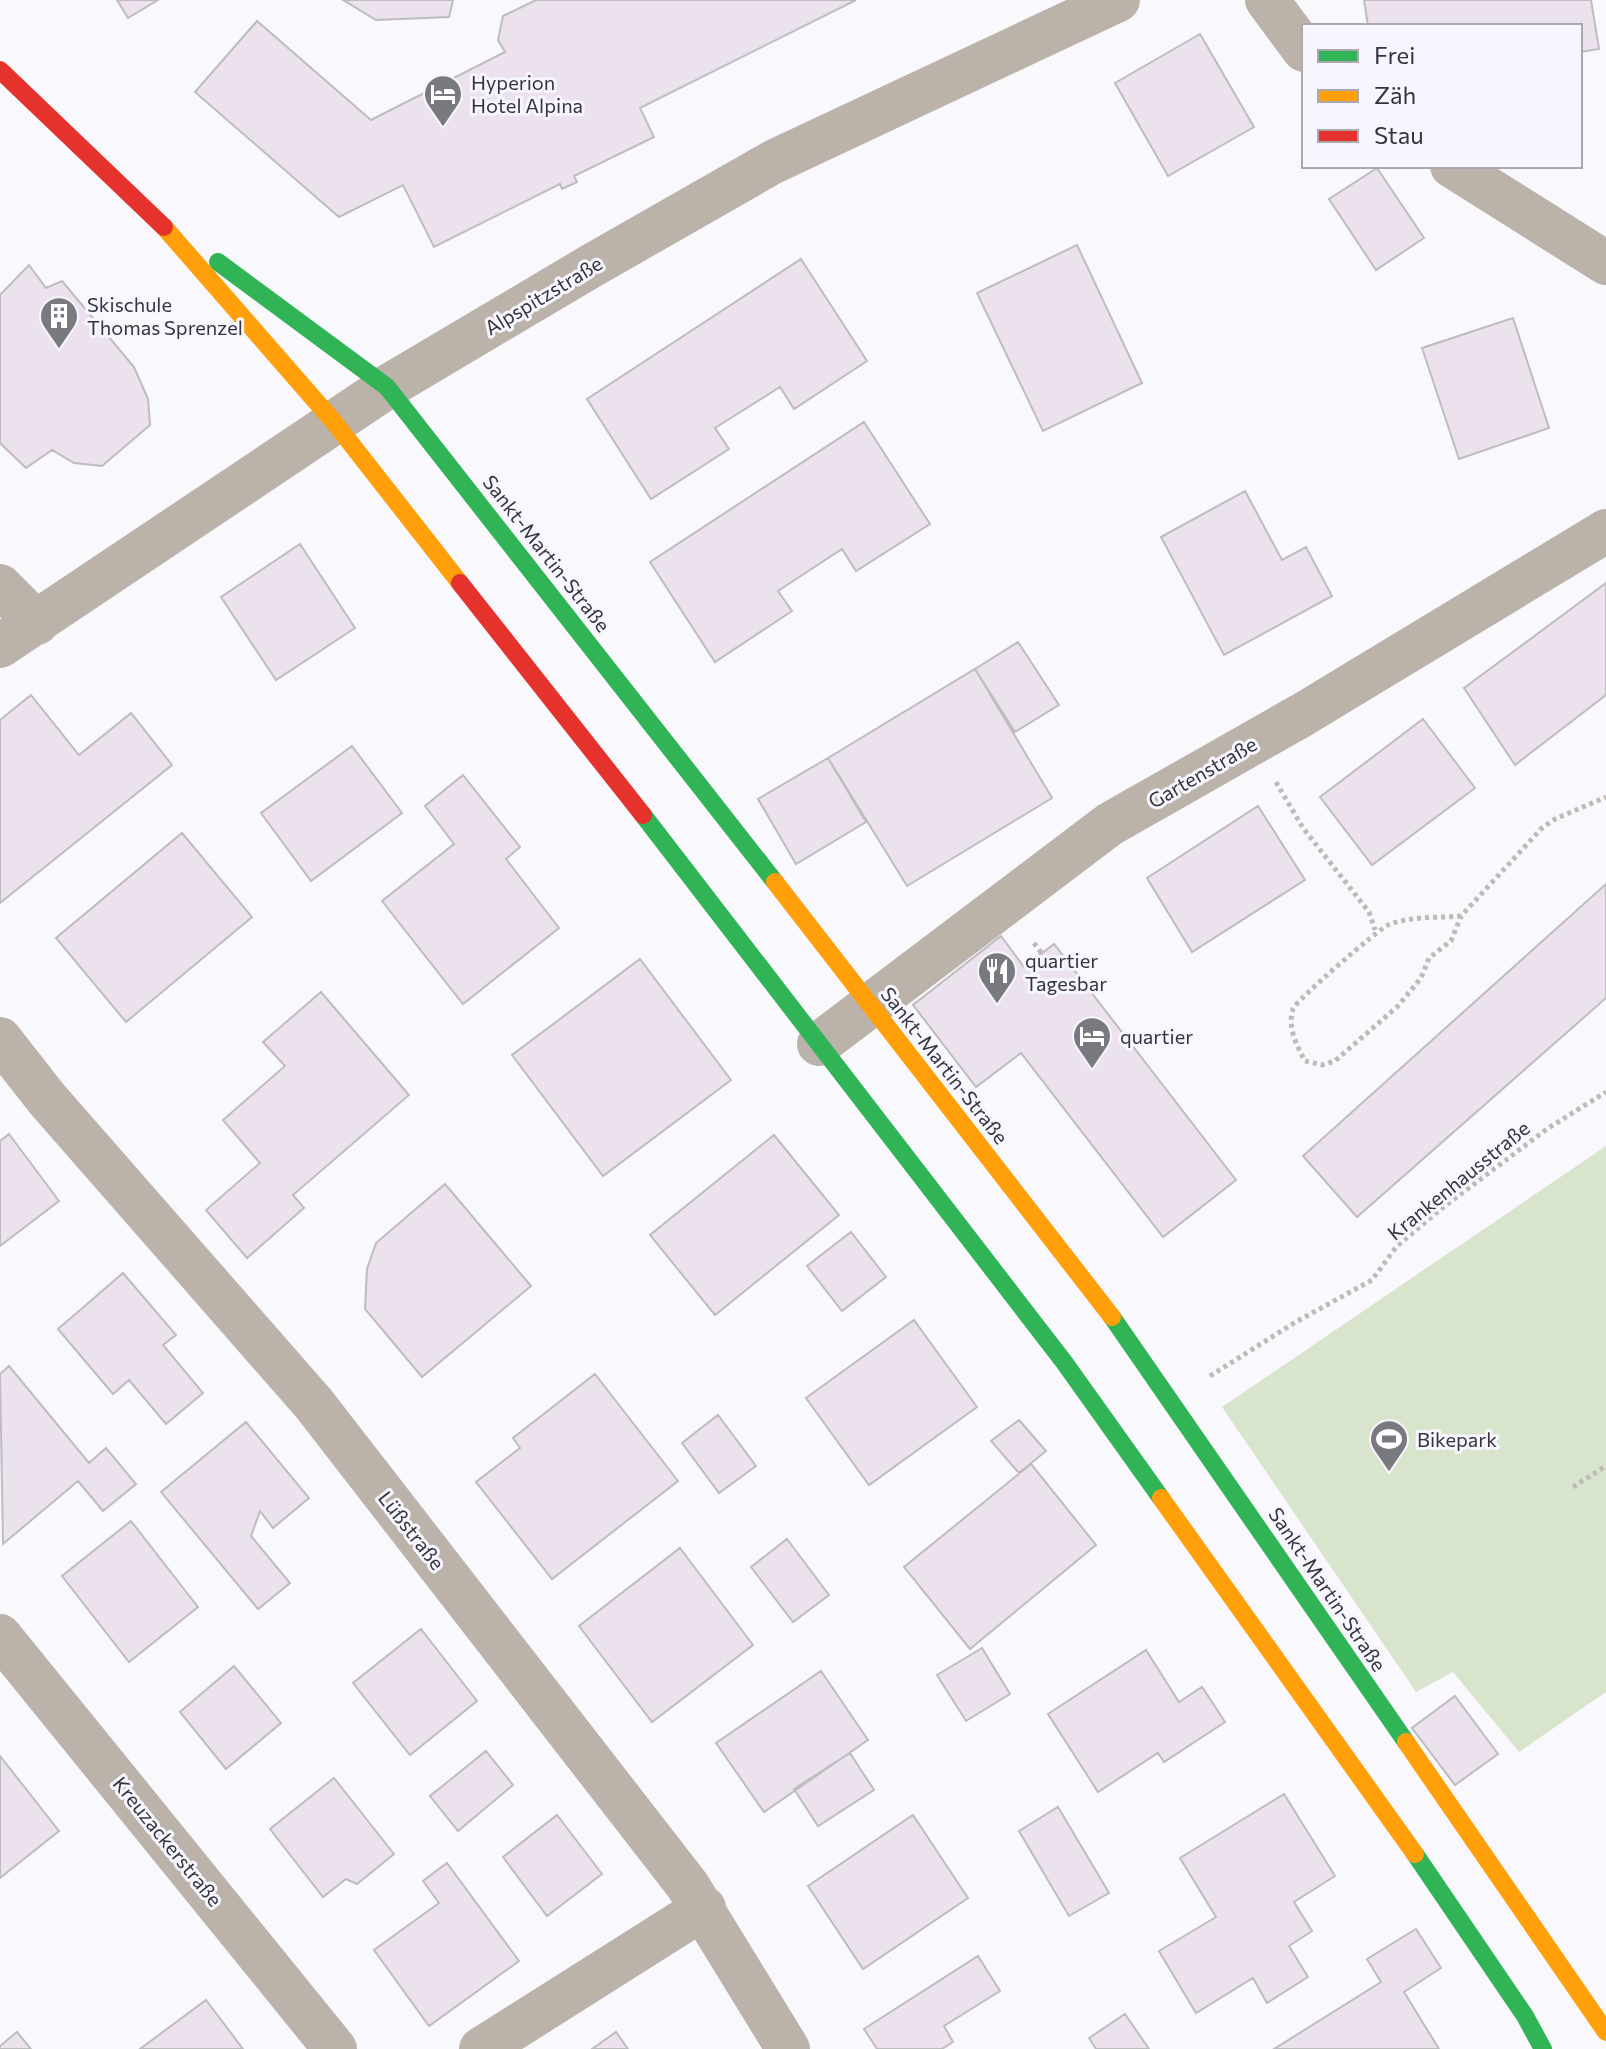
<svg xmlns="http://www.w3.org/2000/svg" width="1606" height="2049" viewBox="0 0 1606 2049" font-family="Commissioner,sans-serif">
	<rect width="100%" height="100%" fill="#f8f8fd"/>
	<!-- green -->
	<path fill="#d9e4cc" d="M1606 1146V1692L1519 1752 1453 1672 1416 1692 1222 1407Z"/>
	<!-- building -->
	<path fill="#ebe2ed" stroke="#bfbcc0" stroke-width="2" d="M117 0H158L128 18Z
		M343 0H453L449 17 376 20Z
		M536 0H856L640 108 654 137 574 176 577 182 562 189 560 184 434 247 403 185 339 217 195 92 257 21 371 120 505 52 498 40 503 16Z
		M1364 0H1591L1599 49 1580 52V26H1368Z
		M1200 34 1254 127 1168 176 1115 83Z
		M1377 168 1424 238 1376 270 1329 199Z
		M1077 245 1142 383 1043 431 977 293Z
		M801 259 867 361 794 409 780 387 715 428 729 449 651 499 587 399Z
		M29 265 46 288 62 281 134 367 148 399 150 425 102 466 74 463 52 450 26 468 0 443V295Z
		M1513 318 1549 428 1459 459 1422 348Z
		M864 422 930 524 856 571 842 549 778 591 792 611 715 662 650 562Z
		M1245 491 1282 560 1306 547 1332 596 1224 655 1161 537Z
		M300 544 355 628 276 680 221 597Z
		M1606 583V695L1515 765 1464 688Z
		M1018 642 1059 705 1015 732 975 669Z
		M975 669 1052 798 907 886 828 758Z
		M31 695 79 755 131 713 172 765 0 903V720Z
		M1423 719 1475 788 1372 865 1320 797Z
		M352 746 402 813 311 881 261 813Z
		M828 758 866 822 796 864 758 799Z
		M463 775 520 847 506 859 559 928 463 1004 382 901 454 844 425 806Z
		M1258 806 1305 880 1192 952 1147 878Z
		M182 833 252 917 126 1022 56 938Z
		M1606 884V998L1357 1217 1303 1156Z
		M1001 936 1024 967 1054 944 1236 1180 1163 1237 1021 1053 976 1087 913 1005Z
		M640 959 731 1080 603 1176 512 1055Z
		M321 992 409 1095 293 1195 304 1208 247 1258 206 1210 260 1163 223 1120 285 1066 263 1042Z
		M9 1134 59 1201 0 1246V1141Z
		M774 1135 839 1215 715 1315 650 1235Z
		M445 1184 531 1286 422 1377 365 1309 367 1269 376 1243Z
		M851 1232 886 1277 842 1311 807 1266Z
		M123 1273 176 1335 163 1345 203 1393 166 1424 129 1380 113 1394 58 1329Z
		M914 1320 977 1407 869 1485 806 1398Z
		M9 1366 89 1463 106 1448 136 1484 103 1511 78 1481 3 1544 0 1374Z
		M595 1374 678 1481 552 1579 476 1482 520 1448 513 1438Z
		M718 1415 756 1466 719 1493 682 1443Z
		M1019 1420 1046 1451 1019 1473 991 1441Z
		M246 1422 309 1498 273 1528 260 1511 251 1536 290 1583 258 1609 161 1492Z
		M1031 1464 1096 1545 970 1649 904 1567Z
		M131 1521 198 1607 129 1662 62 1576Z
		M787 1539 829 1595 793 1622 751 1567Z
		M680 1548 753 1645 652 1722 579 1626Z
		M421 1629 477 1701 410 1755 353 1683Z
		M982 1648 1010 1694 966 1721 937 1675Z
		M1146 1650 1179 1702 1202 1687 1225 1722 1164 1762 1158 1753 1098 1792 1048 1714Z
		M234 1666 281 1723 226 1769 180 1712Z
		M821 1671 868 1740 764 1812 716 1743Z
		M1455 1696 1498 1754 1455 1785 1412 1728Z
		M486 1751 513 1785 458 1831 430 1796Z
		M850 1753 874 1790 818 1826 794 1789Z
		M0 1756 59 1831 0 1878Z
		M334 1778 394 1854 357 1884 346 1879 323 1897 270 1829Z
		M1284 1794 1335 1876 1294 1902 1312 1931 1289 1946 1308 1977 1267 2003 1253 1978 1196 2013 1159 1951 1216 1917 1180 1858Z
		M1058 1807 1109 1893 1069 1916 1019 1831Z
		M557 1815 602 1874 547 1916 503 1857Z
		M913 1815 968 1898 863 1969 808 1886Z
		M447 1863 519 1961 429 2026 374 1950 439 1903 423 1881Z
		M1416 1929 1441 1968 1404 1992 1439 2049H1274L1381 1982 1367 1959Z
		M978 1956 1000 1991 944 2026 953 2042 942 2049H877L864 2029Z
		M206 2000 243 2049H140Z
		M1125 2014 1149 2049H1096L1089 2038Z
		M17 2032 31 2049H0V2046Z
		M616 2032 628 2049H592Z"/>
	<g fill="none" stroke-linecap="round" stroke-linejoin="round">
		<!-- path -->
		<path stroke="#c0bab7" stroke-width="5" stroke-dasharray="4 4" stroke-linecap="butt" d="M1276 782 1303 828 1369 912 1375 930
			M1461 916C1438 918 1409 916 1388 925 1380 928 1295 1001 1293 1009 1287 1027 1297 1046 1305 1061L1323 1065 1335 1061 1398 1006 1421 978 1429 958 1451 941 1461 916 1542 828 1555 819 1606 797
			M1034 943 1042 954
			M1210 1376 1294 1323 1372 1280 1397 1246 1441 1209 1547 1129 1606 1092
			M1573 1487 1606 1466"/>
		<!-- street -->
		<path stroke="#bbb2aa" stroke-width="44" d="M1267 0 1304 50
			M1452 166 1606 263
			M0 586 37 623
			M0 646 387 387 591 266 773 162 1118 0
			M0 1039 47 1099 314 1404 688 1886 788 2049
			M819 1044 1110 824 1302 715 1606 531
			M0 1636 335 2049
			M481 2049 704 1908"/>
		<!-- fast -->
		<path stroke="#30b455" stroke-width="18" d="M218 262 387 387 775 882
			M643 815 1064 1362 1161 1498
			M1112 1317 1406 1742
			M1415 1854 1525 2016 1543 2049"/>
		<!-- slow -->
		<path stroke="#ff9f0a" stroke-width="18" d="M164 227 334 422 460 583
			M775 882 1112 1317
			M1161 1498 1415 1854
			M1406 1742 1606 2032"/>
		<!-- jam -->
		<path stroke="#e5322d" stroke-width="18" d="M0 70 164 227
			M460 583 643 815"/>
	</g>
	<!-- icons -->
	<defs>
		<symbol id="hotel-pin" viewBox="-11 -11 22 30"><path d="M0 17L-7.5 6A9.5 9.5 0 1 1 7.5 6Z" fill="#797980" stroke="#f7f6ff"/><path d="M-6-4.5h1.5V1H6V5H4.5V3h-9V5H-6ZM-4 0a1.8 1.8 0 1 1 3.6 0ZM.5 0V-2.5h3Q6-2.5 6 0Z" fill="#fff"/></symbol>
		<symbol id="building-pin" viewBox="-11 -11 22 30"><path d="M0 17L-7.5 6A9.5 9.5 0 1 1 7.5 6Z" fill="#797980" stroke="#f7f6ff"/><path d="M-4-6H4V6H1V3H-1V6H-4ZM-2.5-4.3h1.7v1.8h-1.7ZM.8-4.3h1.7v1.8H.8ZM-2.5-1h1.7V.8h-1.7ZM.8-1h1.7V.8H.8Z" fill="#fff"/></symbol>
		<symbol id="restaurant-pin" viewBox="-11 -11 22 30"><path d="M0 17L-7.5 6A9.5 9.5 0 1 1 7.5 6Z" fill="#797980" stroke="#f7f6ff"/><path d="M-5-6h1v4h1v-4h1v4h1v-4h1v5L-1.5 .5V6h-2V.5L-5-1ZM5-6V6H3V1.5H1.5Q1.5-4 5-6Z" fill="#fff"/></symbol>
		<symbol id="stadium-pin" viewBox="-11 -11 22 30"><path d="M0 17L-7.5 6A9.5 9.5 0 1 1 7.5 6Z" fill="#797980" stroke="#f7f6ff"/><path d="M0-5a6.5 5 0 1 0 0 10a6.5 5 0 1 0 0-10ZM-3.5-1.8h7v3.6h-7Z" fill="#fff"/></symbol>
	</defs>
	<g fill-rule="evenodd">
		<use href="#hotel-pin" x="421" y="72" width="44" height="60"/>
		<use href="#building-pin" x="37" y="294" width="44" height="60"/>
		<use href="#restaurant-pin" x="975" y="949" width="44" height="60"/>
		<use href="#hotel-pin" x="1070" y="1014" width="44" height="60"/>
		<use href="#stadium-pin" x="1367" y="1417" width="44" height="60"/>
	</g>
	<g text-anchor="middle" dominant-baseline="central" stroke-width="6" stroke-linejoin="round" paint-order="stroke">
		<!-- poi labels -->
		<g font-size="20" fill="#35343c" stroke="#f7f6ff" text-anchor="start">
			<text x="471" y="82">Hyperion<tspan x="471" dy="23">Hotel Alpina</tspan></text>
			<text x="87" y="304">Skischule<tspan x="87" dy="23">Thomas Sprenzel</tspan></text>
			<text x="1025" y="960">quartier<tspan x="1025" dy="23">Tagesbar</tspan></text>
			<text x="1120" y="1036">quartier</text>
			<text x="1417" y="1439">Bikepark</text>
		</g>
		<!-- street labels -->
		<g font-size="20" fill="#35343c" stroke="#f7f6ff">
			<text transform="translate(543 295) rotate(-31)">Alpspitzstraße</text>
			<text transform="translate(547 553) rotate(52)">Sankt-Martin-Straße</text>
			<text transform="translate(1202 772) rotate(-30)">Gartenstraße</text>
			<text transform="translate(945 1065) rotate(52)">Sankt-Martin-Straße</text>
			<text transform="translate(1458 1180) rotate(-39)">Krankenhausstraße</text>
			<text transform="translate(412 1530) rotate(52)">Lüßstraße</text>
			<text transform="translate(1328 1589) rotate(56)">Sankt-Martin-Straße</text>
			<text transform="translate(168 1841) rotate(51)">Kreuzackerstraße</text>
		</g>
	</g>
	<!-- legend -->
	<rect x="1302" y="24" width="280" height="144" fill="#f7f6ff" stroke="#a9a8b1" stroke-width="2"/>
	<rect x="1318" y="50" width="40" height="12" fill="#30b455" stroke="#a9a8b1" stroke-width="2"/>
	<text x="1374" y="64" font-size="24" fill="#35343c">Frei</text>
	<rect x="1318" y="90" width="40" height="12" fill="#ff9f0a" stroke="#a9a8b1" stroke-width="2"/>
	<text x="1374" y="104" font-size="24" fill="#35343c">Zäh</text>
	<rect x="1318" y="130" width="40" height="12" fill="#e5322d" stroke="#a9a8b1" stroke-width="2"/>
	<text x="1374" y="144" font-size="24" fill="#35343c">Stau</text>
</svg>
